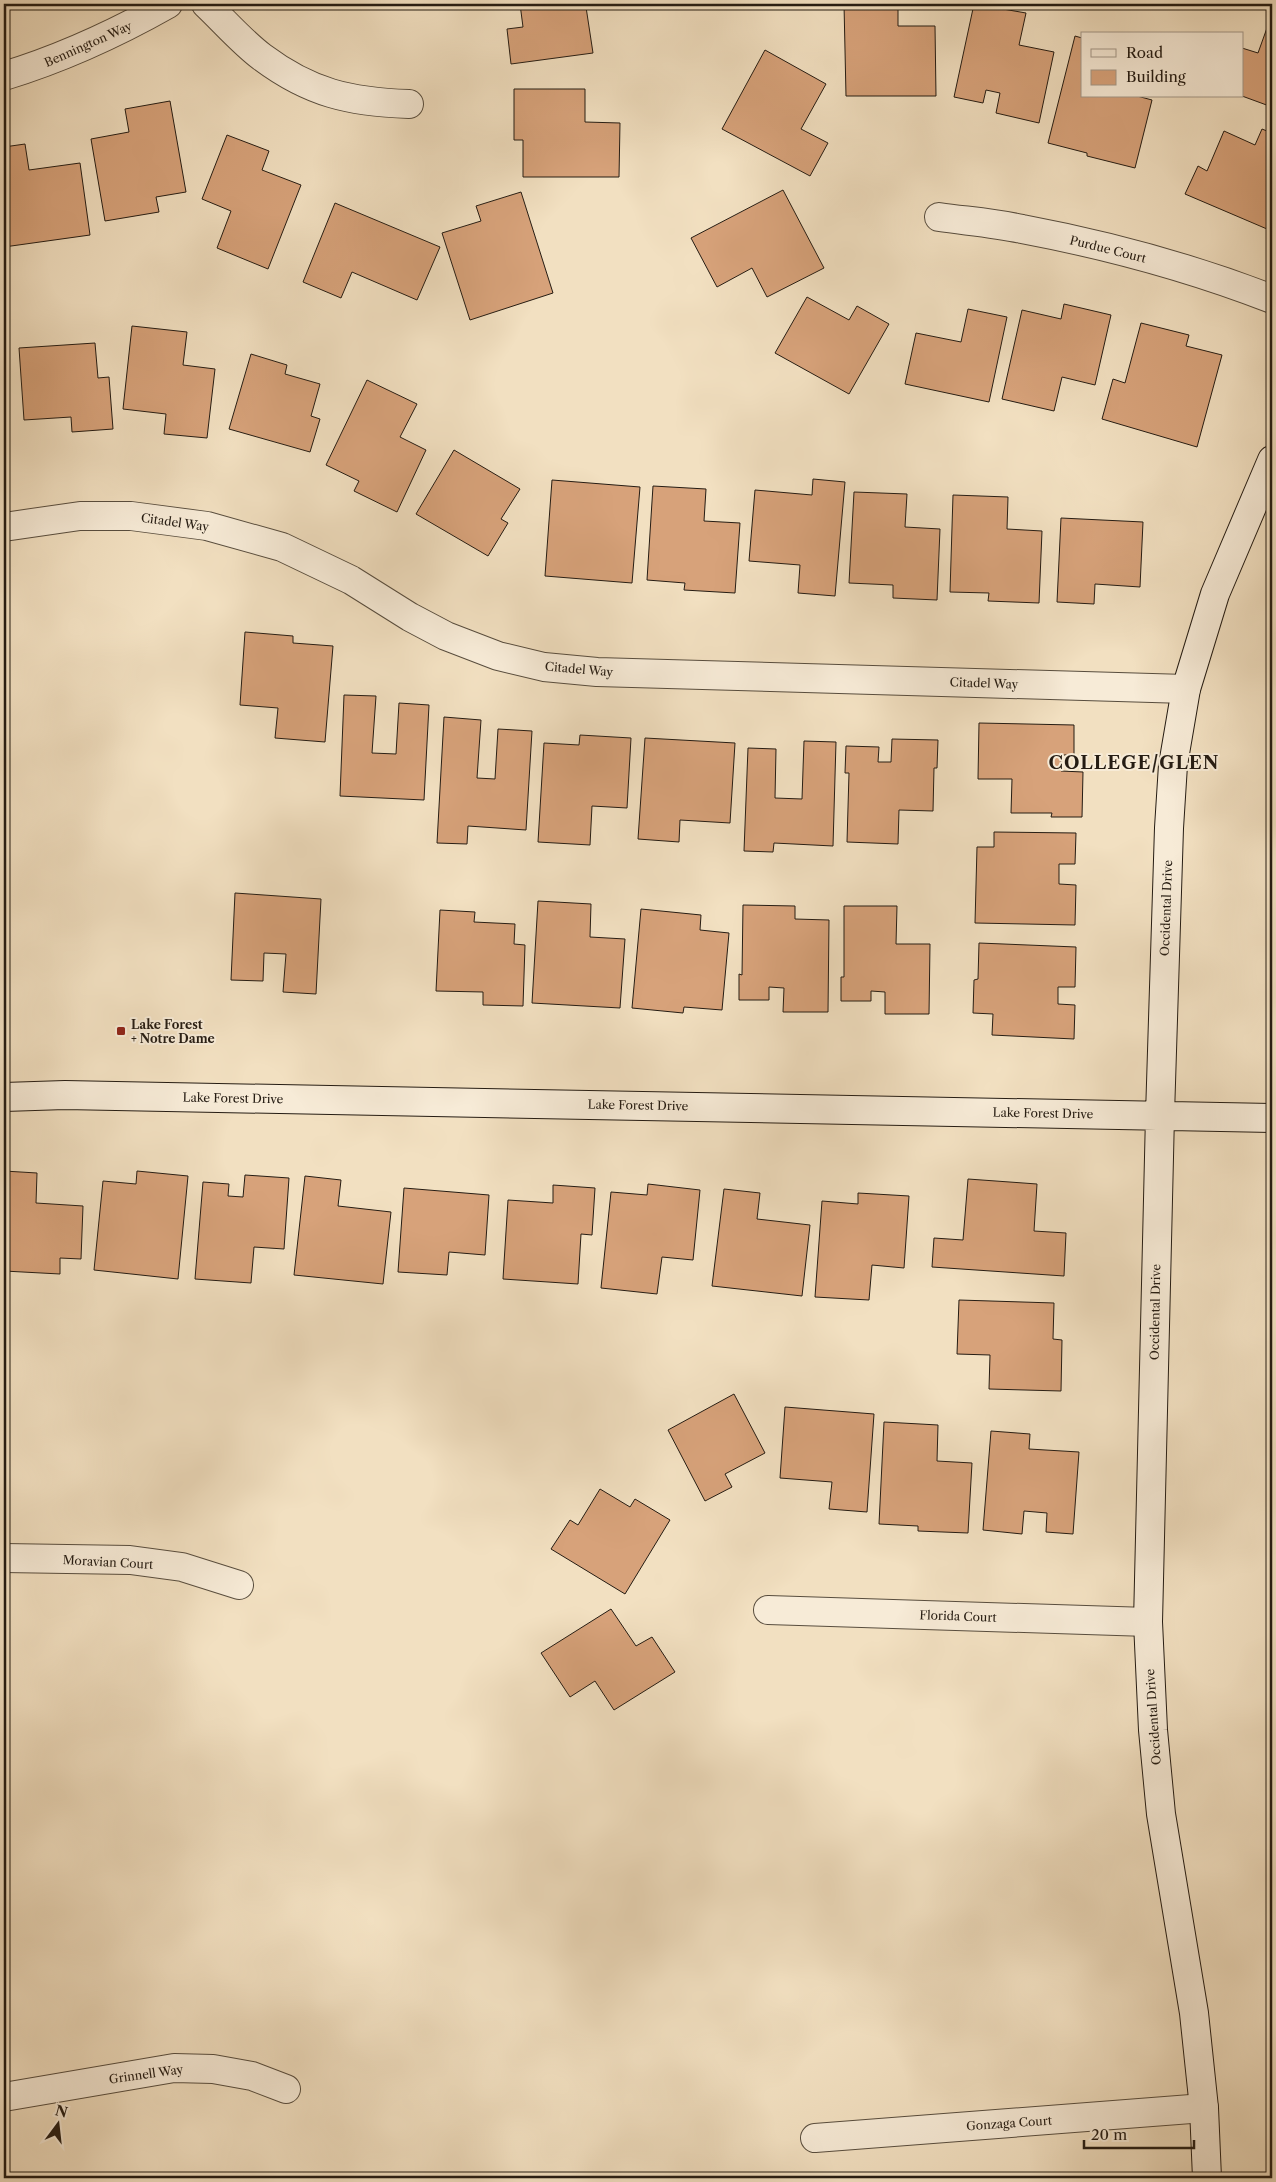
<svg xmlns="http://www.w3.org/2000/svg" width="1276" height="2182" viewBox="0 0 1276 2182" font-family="'Libre Caslon Text',serif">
	<rect width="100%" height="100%" fill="#f2e0c1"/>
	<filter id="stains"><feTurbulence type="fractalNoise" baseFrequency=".004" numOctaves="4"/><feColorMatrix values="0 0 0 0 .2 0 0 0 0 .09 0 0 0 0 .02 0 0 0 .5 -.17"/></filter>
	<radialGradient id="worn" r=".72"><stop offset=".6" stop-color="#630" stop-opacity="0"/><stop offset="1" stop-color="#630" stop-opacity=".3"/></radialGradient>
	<!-- building -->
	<path fill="#d7a27a" stroke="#251c13" d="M520 4H596V6L586 7 593 53 511 64 507 29 523 27Z
		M844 4H898V26H935L936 96H846Z
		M974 4 1026 13 1019 45 1054 52 1039 123 996 113 1000 93 986 90 983 103 954 97Z
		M1272 14V107L1242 96V48L1258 53Z
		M1075 36 1082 38V96H1137L1152 100 1135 168 1087 156V153L1048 143Z
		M765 50 826 84 801 129 828 143 810 176 722 129Z
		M514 89H585V122L620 123 619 177H523V140H514Z
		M170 101 186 192 156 197 159 212 105 221 91 139 129 132 125 109Z
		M1262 129 1272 133V218L1267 229 1185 194 1198 166 1207 171 1224 131 1255 145Z
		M227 135 269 151 262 170 301 185 268 269 217 248 231 211 202 199Z
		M25 144 29 170 80 163 90 235 4 247V147Z
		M783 190 824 268 767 297 752 268 717 287 691 238Z
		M521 192 553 293 470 320 442 233 481 221 476 206Z
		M335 203 440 247 417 300 352 272 341 298 303 282Z
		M807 297 849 320 857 306 889 324 849 394 775 353Z
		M1064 304 1111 315 1095 385 1062 377 1054 411 1002 399 1022 310 1061 319Z
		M968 309 1007 317 989 402 905 384 916 333 961 342Z
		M1141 323 1189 335 1186 346 1222 355 1197 447 1102 419 1113 379 1125 383Z
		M132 326 187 332 183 365 215 369 207 438 164 434 166 414 123 409Z
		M95 343 98 378 109 377 113 429 72 432 71 417 24 420 19 348Z
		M251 354 287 365 285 374 320 384 311 416 320 419 310 452 229 429Z
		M367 380 417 404 400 437 426 450 397 512 354 491 359 481 326 465Z
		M454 450 520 489 501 519 508 523 488 556 416 514Z
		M813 479 845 482 835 596 798 593 800 565 749 561 755 490 812 495Z
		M552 480 640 487 632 583 545 576Z
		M653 486 706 489 704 521 740 523 735 593 684 590 685 583 647 580Z
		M854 492 907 494 905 527 940 529 937 600 893 598V585L849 583Z
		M953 495 1008 497 1007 529 1042 531 1039 603 988 601 989 593 950 592Z
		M1061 518 1143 522 1140 587 1095 584 1094 604 1057 602Z
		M245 632 293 636V643L333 646 325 742 275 738 278 708 240 705Z
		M344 695 376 696 372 753 396 754 399 703 429 705 424 800 340 796Z
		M444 717 481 720 477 778 495 779 498 729 532 731 526 830 468 826 467 844 437 843Z
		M979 723 1074 725V755H1061V771L1083 772 1082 817H1051L1052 813H1011L1012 779H978Z
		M580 735 631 738 627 808 592 806 590 845 538 842 544 743 579 745Z
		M645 738 735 743 730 823 680 820 679 842 638 839Z
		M892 739 938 740 937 768H934L933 811 899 810 898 844 847 842 849 773H845L846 746 879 747 878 762H891Z
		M804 741 836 742 833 846 774 843 773 852 744 851 748 748 776 749 775 798 802 799Z
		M994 832 1076 833 1075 864H1059V884L1076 885 1075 925 975 923 977 847H994Z
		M235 893 321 899 316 994 283 992 286 954 264 953 263 981 231 980Z
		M538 901 591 904 590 937 625 939 620 1008 532 1003Z
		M743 905 795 906V919L829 920 828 1012H783L784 988 769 987V1000H739V974L742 975Z
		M844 906H897L896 944H930L929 1014H885V992L871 991V1001H841V977H844Z
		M641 909 701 915 700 930 729 933 722 1010 684 1007 683 1013 632 1008Z
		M440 910 475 912 474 922 515 924 514 944 525 945 523 1006 483 1005V992L436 991Z
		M979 943 1076 947 1075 987H1058V1004L1075 1005 1074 1039 992 1035 993 1014 973 1013 974 980 978 979Z
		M4 1171 37 1173 36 1203 83 1206 81 1259 60 1258V1274L4 1271Z
		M137 1171 188 1176 178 1279 94 1270 103 1181 136 1184Z
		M245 1175 289 1178 284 1249 254 1247 251 1283 195 1279 203 1182 229 1184 228 1196 243 1197Z
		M305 1176 341 1180 338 1206 391 1212 383 1284 294 1275Z
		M968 1179 1037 1184 1034 1231 1066 1233 1064 1276 932 1267 934 1238 963 1240Z
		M648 1184 700 1190 693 1260 662 1257 657 1294 601 1288 611 1192 647 1195Z
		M553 1185 595 1188 592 1235 581 1234 578 1284 503 1279 508 1200 553 1203Z
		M404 1188 489 1195 485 1255 449 1252 447 1275 398 1272Z
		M724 1189 760 1193 757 1219 810 1225 802 1296 712 1286Z
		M858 1193 909 1196 904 1268 872 1265 869 1300 815 1297 822 1201 858 1204Z
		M959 1300 1054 1303 1053 1339 1062 1340 1061 1391 989 1389 990 1355 957 1354Z
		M734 1394 765 1453 725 1474 732 1487 705 1501 668 1430Z
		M785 1407 874 1414 867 1512 829 1509 832 1482 780 1478Z
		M884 1422 938 1425 937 1461 972 1463 968 1533 918 1531V1526L879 1524Z
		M991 1431 1030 1434 1029 1449 1079 1452 1073 1534 1046 1532 1047 1513 1024 1511 1022 1534 983 1530Z
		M600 1489 630 1507 635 1499 670 1520 625 1594 551 1549 570 1520 578 1525Z
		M611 1609 636 1646 652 1637 675 1672 614 1710 595 1681 570 1697 541 1653Z"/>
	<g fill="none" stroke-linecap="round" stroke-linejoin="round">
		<defs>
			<path id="street" d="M206 4C224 21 242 42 262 57 310 93 350 102 409 104
				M4 76C63 58 115 34 168 4
				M939 217C967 221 995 223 1022 229 1107 245 1192 268 1272 299
				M4 527 80 516H131L207 526 282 547 351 580 410 617 446 636 498 656 544 667 597 672 1186 689
				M4 1558 130 1560 182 1567 239 1585
				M768 1610 1148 1622
				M4 2097 174 2068 213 2069 252 2076 286 2089
				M815 2138 1204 2108"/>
			<path id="secondary" d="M4 1097 65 1095 1272 1118
				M1207 2178 1204 2108 1194 2013 1161 1814 1153 1730 1148 1622 1160 1115 1169 828 1173 765 1186 689 1215 594 1272 460"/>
		</defs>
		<!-- street casing -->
		<use href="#street" stroke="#584d3e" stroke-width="30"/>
		<!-- secondary casing -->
		<use href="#secondary" stroke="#251c13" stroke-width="30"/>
		<!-- street -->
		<use href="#street" stroke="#f7ebd7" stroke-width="28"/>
		<!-- secondary -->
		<use href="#secondary" stroke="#f7ebd7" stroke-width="28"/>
	</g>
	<!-- markers -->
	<rect fill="#8f2418" stroke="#f7ebd7" stroke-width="2" x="116" y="1026" width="10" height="10" rx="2.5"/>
	<g text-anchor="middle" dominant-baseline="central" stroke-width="4" stroke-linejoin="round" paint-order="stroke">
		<!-- street labels -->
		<g font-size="12" fill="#251c13" stroke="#f7ebd7">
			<text transform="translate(88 44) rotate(-24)">Bennington Way</text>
			<text transform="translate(1108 249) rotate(14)">Purdue Court</text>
			<text transform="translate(175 522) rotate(8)">Citadel Way</text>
			<text transform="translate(579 669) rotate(5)">Citadel Way</text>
			<text transform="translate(984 683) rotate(2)">Citadel Way</text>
			<text transform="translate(1166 908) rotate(-88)">Occidental Drive</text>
			<text transform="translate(233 1098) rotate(1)">Lake Forest Drive</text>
			<text transform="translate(638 1105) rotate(1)">Lake Forest Drive</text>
			<text transform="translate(1043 1113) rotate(1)">Lake Forest Drive</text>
			<text transform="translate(1155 1312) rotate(-89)">Occidental Drive</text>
			<text transform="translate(108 1562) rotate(3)">Moravian Court</text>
			<text transform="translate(958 1616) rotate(2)">Florida Court</text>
			<text transform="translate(1153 1717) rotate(-94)">Occidental Drive</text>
			<text transform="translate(146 2074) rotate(-8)">Grinnell Way</text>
			<text transform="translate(1009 2123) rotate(-4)">Gonzaga Court</text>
		</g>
		<!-- poi labels -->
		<g font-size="12" font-weight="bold" fill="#251c13" stroke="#f7ebd7" text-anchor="start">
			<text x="131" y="1024">Lake Forest<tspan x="131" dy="14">+ Notre Dame</tspan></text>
		</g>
		<!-- district labels -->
		<g font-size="18" font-weight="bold" letter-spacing="1" fill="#251c13" stroke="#f7ebd7">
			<text x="1134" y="763">COLLEGE/GLEN</text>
		</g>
	</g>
	<!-- margin -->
	<rect width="1276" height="2182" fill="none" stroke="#f2e0c1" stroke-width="20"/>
	<rect x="5" y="5" width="1266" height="2172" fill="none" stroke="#251c13" stroke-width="2.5"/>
	<rect x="10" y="10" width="1256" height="2162" fill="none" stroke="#251c13"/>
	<!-- legend -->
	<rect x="1081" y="32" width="162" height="65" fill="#f7ebd7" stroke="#a39889"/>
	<rect x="1091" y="49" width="25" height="8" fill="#f7ebd7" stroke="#a39889"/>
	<text x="1126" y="58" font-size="15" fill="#251c13">Road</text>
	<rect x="1091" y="70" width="25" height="15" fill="#d7a27a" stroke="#a39889"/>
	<text x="1126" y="82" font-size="15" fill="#251c13">Building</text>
	<!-- north arrow -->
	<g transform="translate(58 2124) rotate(15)" stroke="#f7ebd7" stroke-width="4" paint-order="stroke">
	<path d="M0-4L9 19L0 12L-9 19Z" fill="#251c13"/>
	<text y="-8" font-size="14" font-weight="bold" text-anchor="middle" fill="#251c13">N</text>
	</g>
	<!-- scale -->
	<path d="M1084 2140v8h110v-8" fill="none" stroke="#251c13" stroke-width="2.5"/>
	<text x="1091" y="2140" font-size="15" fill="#251c13" stroke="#f7ebd7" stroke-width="4" paint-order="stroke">20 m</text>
	<rect width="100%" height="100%" filter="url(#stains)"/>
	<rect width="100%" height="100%" fill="url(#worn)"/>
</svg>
